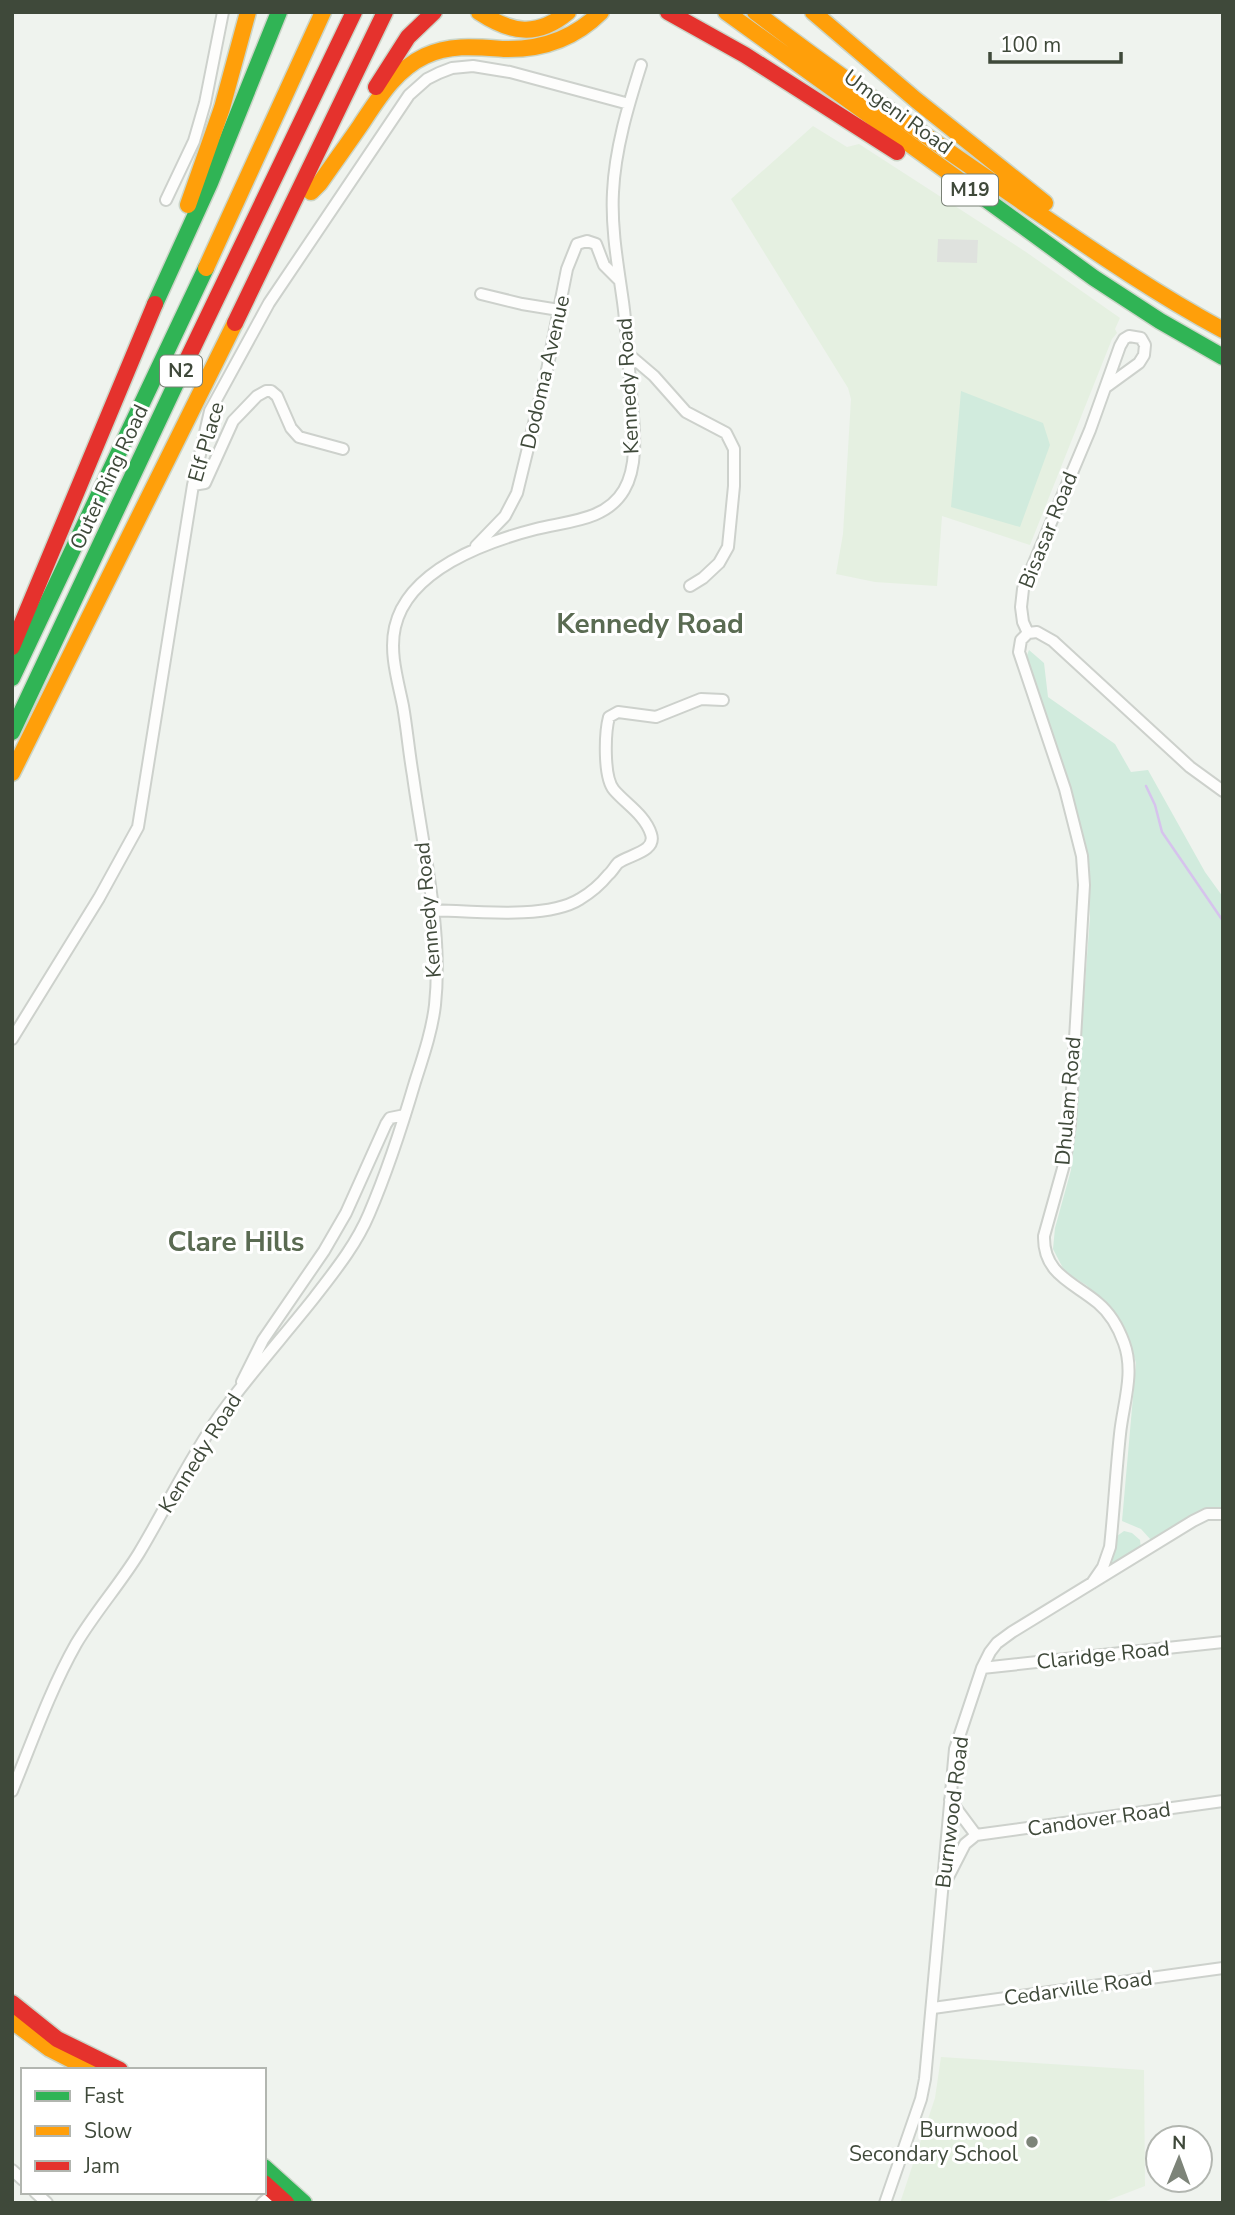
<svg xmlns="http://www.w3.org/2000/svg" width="1235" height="2215" viewBox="0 0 1235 2215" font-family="'Nunito Sans',sans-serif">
	<rect width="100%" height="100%" fill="#eff3ee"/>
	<!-- education -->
	<path fill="#e5f0e1" d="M813 126 847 147 859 144 1026 252 1120 318 1115 329 1117 333 1112 339 1030 545 942 516 937 586 875 582 836 574 843 534 851 399 848 388 731 199Z
		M941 2057 1144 2070 1145 2186 1101 2203H900L935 2098Z"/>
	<!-- green -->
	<path fill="#d1ebdd" d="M961 391 1043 423 1050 445 1020 527 951 507Z
		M1029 650 1044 663 1048 697 1115 744 1131 772 1148 770 1205 872 1223 897V1511H1207L1151 1540 1141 1529 1122 1521 1136 1363 1125 1328 1109 1306 1086 1285 1065 1272 1053 1249 1055 1228 1071 1170 1090 917 1086 852 1031 671 1027 655Z
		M1124 1531 1132 1533 1140 1540 1141 1549 1109 1567 1117 1536Z"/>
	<!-- parking -->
	<path fill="#dfe2de" d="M938 239 978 240 977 263 937 262Z"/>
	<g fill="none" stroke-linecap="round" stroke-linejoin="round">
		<!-- stream -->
		<path stroke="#d6c3ed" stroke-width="2.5" d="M1146 786 1155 805 1162 832 1223 921"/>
		<defs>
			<path id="street" d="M166 200 194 141 205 103 223 12
				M481 294 522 304 559 310
				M627 353 654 376 686 412 726 433 734 449V486L728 547 719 563 703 578 690 586
				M193 485 205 483 233 421 257 396 266 391H271L277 396 291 428 299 437 343 449
				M476 546 505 516 517 493 547 370 567 269 577 244 587 241 596 244 604 265 619 280
				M1028 633 1021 640 1019 652 1065 789 1082 856 1084 885 1070 1124 1065 1161 1044 1236C1043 1274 1073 1282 1098 1303 1110 1313 1119 1329 1124 1343 1135 1373 1123 1404 1120 1434 1116 1471 1114 1509 1110 1547L1103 1567 1092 1583
				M1028 633 1023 622 1021 607 1023 589 1090 430 1120 346 1124 339 1129 336 1141 338 1145 345 1144 355 1139 363 1106 387
				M1028 633 1037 632 1053 641 1190 767 1223 791
				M432 910C471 911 547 920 580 899 590 893 600 885 608 875 612 872 615 866 618 863 628 855 657 852 651 834 645 815 626 804 614 790 603 777 605 732 609 717L618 712 656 717 701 699 723 700
				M12 1039 99 898 138 827 193 485 210 411 269 303 409 95 427 79 439 73 452 68 473 66 510 72 629 104
				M242 1382 263 1340 324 1251 346 1213 386 1124 390 1118 405 1115
				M982 1668 1223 1642
				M12 1791C32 1742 50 1690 76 1644 95 1612 120 1584 139 1553 166 1508 189 1459 220 1415 249 1375 283 1337 314 1298 334 1272 356 1245 369 1214 387 1172 402 1126 415 1082 423 1057 432 1031 435 1005 443 931 423 849 413 776 409 753 407 729 403 706 398 681 389 653 395 627 408 570 485 542 536 529 567 521 606 521 624 490 640 463 633 422 631 391 628 362 627 331 623 302 618 266 611 229 613 192 615 149 628 106 641 65
				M950 1800 976 1835
				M945 1883 965 1844 976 1835 1223 1801
				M933 2008 1223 1968
				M12 2170 23 2180
				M35 2192 47 2203
				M262 2203 279 2189
				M885 2203 921 2099 925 2079 955 1749 982 1668 990 1652 997 1643 1012 1632 1193 1521 1207 1514H1223"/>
			<path id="fast" d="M980 195 1094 278 1160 321 1223 357
				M155 304 210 183 279 12
				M12 678 206 268
				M12 732 186 362
				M264 2167 304 2203"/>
			<path id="slow" d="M479 12C511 33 537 38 568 12
				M726 12 980 195
				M755 12C839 76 925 136 1012 195 1081 242 1149 290 1223 330
				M813 12 916 100 1045 203
				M311 192 320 183C333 164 347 145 360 126 378 99 395 70 425 56 450 44 477 47 504 49 542 50 574 39 601 12
				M188 205 222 108 248 12
				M206 268 323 12
				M12 773 235 323
				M12 2021 50 2049 91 2070"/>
			<path id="jam" d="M668 12 745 55 897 152
				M376 87 408 37 434 12
				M235 323 385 12
				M186 362 354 12
				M12 647 155 304
				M12 2003 57 2039 120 2070
				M264 2183 286 2203"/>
		</defs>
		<!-- street casing -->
		<use href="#street" stroke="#cdd1cc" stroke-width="14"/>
		<!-- fast casing -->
		<use href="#fast" stroke="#cbd5c8" stroke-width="19"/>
		<!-- slow casing -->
		<use href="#slow" stroke="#cbd5c8" stroke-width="19"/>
		<!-- jam casing -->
		<use href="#jam" stroke="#cbd5c8" stroke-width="19"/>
		<!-- street -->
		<use href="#street" stroke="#fdfdfc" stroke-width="10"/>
		<!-- fast -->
		<use href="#fast" stroke="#30b455" stroke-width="16"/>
		<!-- slow -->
		<use href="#slow" stroke="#ff9f0a" stroke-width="16"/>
		<!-- jam -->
		<use href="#jam" stroke="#e5322d" stroke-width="16"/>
	</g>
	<!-- markers -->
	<circle fill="#7d8479" stroke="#fff" stroke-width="2.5" cx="1032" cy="2142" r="7"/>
	<g text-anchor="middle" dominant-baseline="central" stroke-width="6" stroke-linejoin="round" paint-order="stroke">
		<!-- shield labels -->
		<g fill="#fff" stroke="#798075" stroke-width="2">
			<rect x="942" y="174.5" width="56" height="31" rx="5"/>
			<rect x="160" y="355.5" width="42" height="31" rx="5"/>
		</g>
		<g font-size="19" font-weight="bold" fill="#3f493a">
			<text x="970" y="190">M19</text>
			<text x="181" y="371">N2</text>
		</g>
		<!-- street labels -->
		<g font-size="21" fill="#3f493a" stroke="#fff">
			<text transform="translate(898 112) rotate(36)">Umgeni Road</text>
			<text transform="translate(545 372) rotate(-77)">Dodoma Avenue</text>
			<text transform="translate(628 386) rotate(-93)">Kennedy Road</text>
			<text transform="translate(206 442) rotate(-74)">Elf Place</text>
			<text transform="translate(109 477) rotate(-65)">Outer Ring Road</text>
			<text transform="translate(1048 530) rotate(-68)">Bisasar Road</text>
			<text transform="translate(428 910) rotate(-95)">Kennedy Road</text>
			<text transform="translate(1068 1101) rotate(-85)">Dhulam Road</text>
			<text transform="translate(200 1453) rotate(-58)">Kennedy Road</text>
			<text transform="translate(1103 1655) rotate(-6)">Claridge Road</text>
			<text transform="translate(952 1812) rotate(-83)">Burnwood Road</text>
			<text transform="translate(1099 1819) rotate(-8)">Candover Road</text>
			<text transform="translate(1078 1988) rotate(-8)">Cedarville Road</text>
		</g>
		<!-- poi labels -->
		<g font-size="21" fill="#3f493a" stroke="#fff" text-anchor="end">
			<text x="1018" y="2130">Burnwood<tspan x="1018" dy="24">Secondary School</tspan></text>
		</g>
		<!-- district labels -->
		<g font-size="28" font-weight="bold" fill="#5a6b52" stroke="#fff">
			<text x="650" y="624">Kennedy Road</text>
			<text x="236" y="1242">Clare Hills</text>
		</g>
	</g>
	<!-- border -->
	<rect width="1235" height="2215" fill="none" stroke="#3f493a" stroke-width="28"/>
	<!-- legend -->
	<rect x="21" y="2068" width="245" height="126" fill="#ffffff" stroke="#b2b6b0" stroke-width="2"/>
	<rect x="35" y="2091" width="35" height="10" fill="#30b455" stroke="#b2b6b0" stroke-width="2"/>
	<text x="84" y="2103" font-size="21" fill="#3f493a">Fast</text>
	<rect x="35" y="2126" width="35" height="10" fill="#ff9f0a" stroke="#b2b6b0" stroke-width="2"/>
	<text x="84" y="2138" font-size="21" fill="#3f493a">Slow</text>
	<rect x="35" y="2161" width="35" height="10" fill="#e5322d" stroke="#b2b6b0" stroke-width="2"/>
	<text x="84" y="2173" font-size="21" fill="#3f493a">Jam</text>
	<!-- north arrow -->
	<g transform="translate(1179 2159) rotate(1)"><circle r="33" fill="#ffffff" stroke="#b2b6b0" stroke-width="2"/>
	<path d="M0-5L12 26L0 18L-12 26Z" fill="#7d8479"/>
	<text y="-10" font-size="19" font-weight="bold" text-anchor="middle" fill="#3f493a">N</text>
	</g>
	<!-- scale -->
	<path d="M990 52v10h131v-10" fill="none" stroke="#3f493a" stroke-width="3.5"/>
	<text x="1000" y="52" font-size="21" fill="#3f493a" stroke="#ffffff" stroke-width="5" paint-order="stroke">100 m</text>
</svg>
